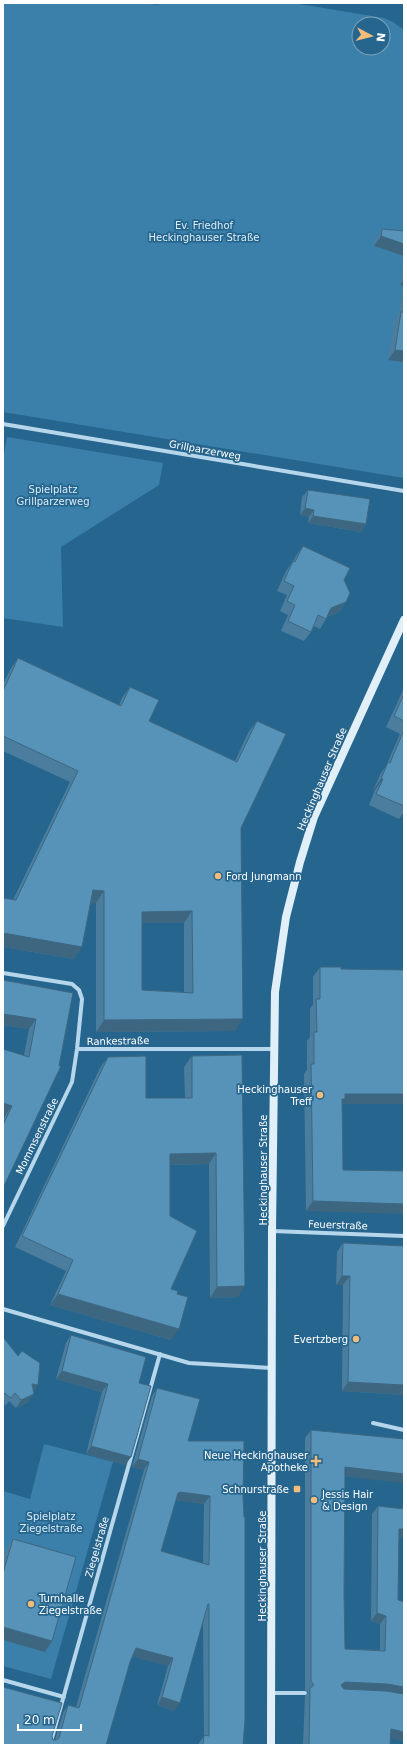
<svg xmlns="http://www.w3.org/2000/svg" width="407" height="1748" viewBox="0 0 407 1748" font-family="'DejaVu Sans',sans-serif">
	<rect width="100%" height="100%" fill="#26658d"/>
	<!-- green -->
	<path fill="#3b80aa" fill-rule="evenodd" d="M3 3H293L384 18 393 22 404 30V478L3 412ZM359 24H383V48H359Z
		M7 437 163 463 159 485 61 547 63 627 3 618V459Z
		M44 1444 113 1462 51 1679 3 1666V1491L30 1499Z"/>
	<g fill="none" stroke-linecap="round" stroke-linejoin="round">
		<!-- minor -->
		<path stroke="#b6d7eb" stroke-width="4" d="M3 424 404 491
			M3 973 72 984 79 990 82 999 77 1049 72 1082 3 1226
			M77 1049H274
			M272 1231 404 1236
			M3 1309 189 1363 272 1368
			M373 1423 404 1430
			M3 1680 64 1697
			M272 1693H305
			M50 1745 160 1354"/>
		<!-- secondary -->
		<path stroke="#e1eff9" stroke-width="8" d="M271 1745 272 1231 275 992 286 917 300 862 314 817 404 620"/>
	</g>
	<!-- wall -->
	<path fill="#4b7e9e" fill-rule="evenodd" d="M382 229 404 231 374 246 375 239Z
		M404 260V362L388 360 394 322 398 316 403 286 400 285Z
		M308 490 366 524 361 532 308 523 309 517 300 515 302 497Z
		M303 546 344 580 346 602 339 612 327 617 320 629 314 626 311 632 304 641 281 631 288 615 280 611 287 595 277 591 286 571 293 561 296 556Z
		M18 658 119 705 122 698 130 687 149 721 235 761 248 733 257 721 241 828 235 1031 96 1032V903L91 902 74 959 3 947V898L13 900 70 782 3 751V684L10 670ZM142 923H184V992L142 990Z
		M404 688V812L399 819 369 805 375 790H373L381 773 386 766 400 734 386 727Z
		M320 967 341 969 404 970V1104H342L343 1170 306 1211 304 1074 307 1070V1041L310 1037V1009L313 1004V977Z
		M3 980 73 993 3 1188V1120L5 1116 24 1055 29 1029 3 1025Z
		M242 1055 238 1297 210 1298 209 1164 170 1165V1216L171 1289 177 1294 171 1340 50 1305 66 1271 15 1247 100 1068 108 1057 146 1098H185L184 1067 192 1056Z
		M343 1243 404 1246V1395L342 1391 343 1285H336L337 1252Z
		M71 1335 139 1383 131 1457 125 1465 86 1454 102 1392 56 1379 66 1343Z
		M3 1337 18 1356 22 1351 34 1391 28 1402 16 1408 9 1401 6 1405 3 1404Z
		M157 1388 188 1441 243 1496V1745H198L199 1743 204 1736 203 1622 174 1711 157 1705 168 1666 132 1656 130 1662 106 1745H3V1687L52 1736 53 1740H55L63 1713 68 1705 76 1707 144 1470 132 1467 152 1396ZM176 1500 204 1504 203 1564 161 1551Z
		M311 1430 345 1476 344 1593 345 1649 380 1650V1624L371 1621 372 1514 378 1506 399 1537 398 1600 404 1602V1741L391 1738 390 1745H303L305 1696 308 1692 305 1690V1438Z
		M13 1539 52 1641 45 1652 3 1640V1557L5 1550Z"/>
	<!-- shaded-wall -->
	<path fill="#3d6781" d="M142 3H160L159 5Z
		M381 236 404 244V256L374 246Z
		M404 279V285L403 286 400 285Z
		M395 350 404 351V362L388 360Z
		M305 508 314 510 309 517 300 515Z
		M313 516 366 524 361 532 308 523Z
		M346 602 339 612 324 618 331 608Z
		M381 779H383L375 790H373Z
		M93 890 104 891 96 903 85 902Z
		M192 911 184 923H134L142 912Z
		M3 933 82 947 74 959 3 947Z
		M3 1014 36 1019 29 1029 3 1025Z
		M243 1019 235 1031 96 1032 104 1020Z
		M345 1094H404V1104H341L336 1109Z
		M3 1103 12 1106 5 1116 3 1115Z
		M216 1153 209 1164 162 1165 170 1154Z
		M313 1201 404 1204V1214L306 1211Z
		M342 1276H350L343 1285H336Z
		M245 1286 238 1297 210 1298 217 1287Z
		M58 1294 179 1329 171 1340 50 1305Z
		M62 1371 108 1384 102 1392 56 1379Z
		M348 1382 404 1385V1395L342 1391Z
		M32 1384 38 1385 33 1392Z
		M34 1394 28 1402 16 1408 21 1400Z
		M91 1446 131 1457 125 1465 86 1454Z
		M138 1459 149 1462 144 1470 132 1467Z
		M345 1467 404 1474V1483L339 1476Z
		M180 1492 210 1496 204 1504 174 1500 178 1493Z
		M399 1529H404V1538L393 1537Z
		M377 1613 386 1616 380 1624 371 1621Z
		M3 1627 52 1641 45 1652 3 1640Z
		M136 1648 173 1658 168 1666 130 1656Z
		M345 1682 387 1684 404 1687V1696L339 1690 341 1685Z
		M162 1697 180 1703 174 1711 157 1705Z
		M391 1729 404 1732V1741L385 1737Z"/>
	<!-- building -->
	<path fill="#5793b8" stroke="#3d6781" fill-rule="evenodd" d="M382 229 404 231V244L381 236Z
		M401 312H404V351L395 350Z
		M308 490 370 499 366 524 313 516 314 510 305 508Z
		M303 546 350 568 344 580 350 593 346 602 331 608 326 619 318 615 311 632 288 621 295 605 287 601 294 586 284 581 293 561 295 562Z
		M18 658 121 706 130 687 159 700 149 721 237 762 257 721 286 734 241 828 243 1019 104 1020V891L93 890 82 947 3 933V898L16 900 78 771 3 736V691ZM192 911 193 993 142 990V912Z
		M404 694V721L394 716Z
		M404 730V806L376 794 383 779H381L388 762 390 763Z
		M320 967H341V969L404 970V1094H345V1099H342L343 1170 404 1171V1204L313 1201 311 1064H314V1032H317L316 999H320Z
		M3 980 73 993 59 1066H61L3 1188V1125L12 1106 3 1103V1049L29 1057 36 1019 3 1014Z
		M242 1055 245 1286 217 1287 216 1153 170 1154V1216L197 1231 171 1289 178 1291 177 1294 188 1297 179 1329 58 1294 73 1260 22 1236 108 1057 146 1056V1098H192V1056Z
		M343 1243 404 1246V1385L348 1382 350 1276H342Z
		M71 1335 146 1357 139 1383 151 1386 131 1457 91 1446 108 1384 62 1371Z
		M3 1337 18 1356 22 1351 40 1363 38 1385 32 1384 34 1394 21 1400 15 1393 11 1398 3 1392Z
		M157 1388 200 1399 188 1441H244L243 1496 244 1517H245V1720L243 1745H203L204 1735 209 1736V1604H208L180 1703 162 1697 173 1658 136 1648 130 1662 106 1745H3V1726L4 1721H3V1687L62 1703 52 1736 53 1740H56L59 1738 68 1705 79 1708 149 1462 138 1459ZM180 1492 210 1496 209 1565 161 1551 178 1493Z
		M311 1430 404 1439V1474L345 1467 344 1593 345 1649 385 1651 386 1616 377 1613 378 1506 404 1509V1529H399L398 1600 404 1602V1687L387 1684 345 1682 341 1685 344 1689 386 1691 404 1694V1732L391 1729 390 1745H309L310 1688 314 1685 311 1681Z
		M13 1539 76 1557 52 1641 3 1627V1573Z"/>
	<!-- markers -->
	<g fill="#f4bc7b" stroke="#26658d" stroke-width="1.5">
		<circle cx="218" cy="876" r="4"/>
		<circle cx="320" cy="1095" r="4"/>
		<circle cx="356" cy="1339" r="4"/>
		<path d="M314 1455h4v4h4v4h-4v4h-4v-4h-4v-4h4z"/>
		<rect x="293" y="1485" width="8" height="8" rx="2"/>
		<circle cx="314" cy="1500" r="4"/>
		<circle cx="31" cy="1604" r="4"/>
	</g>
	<g text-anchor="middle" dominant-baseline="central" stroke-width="3.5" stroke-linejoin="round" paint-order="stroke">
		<!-- park labels -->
		<g font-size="10" fill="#daedf8" stroke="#26658d">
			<text x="204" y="225">Ev. Friedhof<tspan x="204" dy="12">Heckinghauser Straße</tspan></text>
			<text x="53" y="489">Spielplatz<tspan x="53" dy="12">Grillparzerweg</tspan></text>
			<text x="51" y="1516">Spielplatz<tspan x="51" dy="12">Ziegelstraße</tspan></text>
		</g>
		<!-- street labels -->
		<g font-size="10" fill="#fff" stroke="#26658d">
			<text transform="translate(205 450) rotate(10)">Grillparzerweg</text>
			<text transform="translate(322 779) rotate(-67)">Heckinghauser Straße</text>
			<text transform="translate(118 1041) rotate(-1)">Rankestraße</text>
			<text transform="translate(37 1136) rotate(-64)">Mommsenstraße</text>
			<text transform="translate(263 1170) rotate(-90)">Heckinghauser Straße</text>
			<text transform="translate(338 1225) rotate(2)">Feuerstraße</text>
			<text transform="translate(97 1547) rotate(-74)">Ziegelstraße</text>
			<text transform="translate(262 1566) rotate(-90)">Heckinghauser Straße</text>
		</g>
		<!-- poi labels -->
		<g font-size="10" fill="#fff" stroke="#26658d" text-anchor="end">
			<text x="226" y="876" text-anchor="start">Ford Jungmann</text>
			<text x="312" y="1089">Heckinghauser<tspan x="312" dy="12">Treff</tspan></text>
			<text x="348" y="1339">Evertzberg</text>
			<text x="308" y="1455">Neue Heckinghauser<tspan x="308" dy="12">Apotheke</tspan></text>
			<text x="289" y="1489">Schnurstraße</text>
			<text x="322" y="1494" text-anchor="start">Jessis Hair<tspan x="322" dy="12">&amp; Design</tspan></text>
			<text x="39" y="1598" text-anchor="start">Turnhalle<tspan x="39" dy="12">Ziegelstraße</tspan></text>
		</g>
	</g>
	<!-- border -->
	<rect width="407" height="1748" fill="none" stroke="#ffffff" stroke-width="8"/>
	<!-- north arrow -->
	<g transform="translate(371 36) rotate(97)"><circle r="19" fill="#26658d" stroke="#7da3bb"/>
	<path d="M0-3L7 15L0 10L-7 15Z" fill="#f4bc7b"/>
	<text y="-6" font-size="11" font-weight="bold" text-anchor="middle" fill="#ffffff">N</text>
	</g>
	<!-- scale -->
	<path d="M18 1724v6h63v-6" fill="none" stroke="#ffffff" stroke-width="2"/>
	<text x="24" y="1724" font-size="12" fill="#ffffff" stroke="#26658d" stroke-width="3" paint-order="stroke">20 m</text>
</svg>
